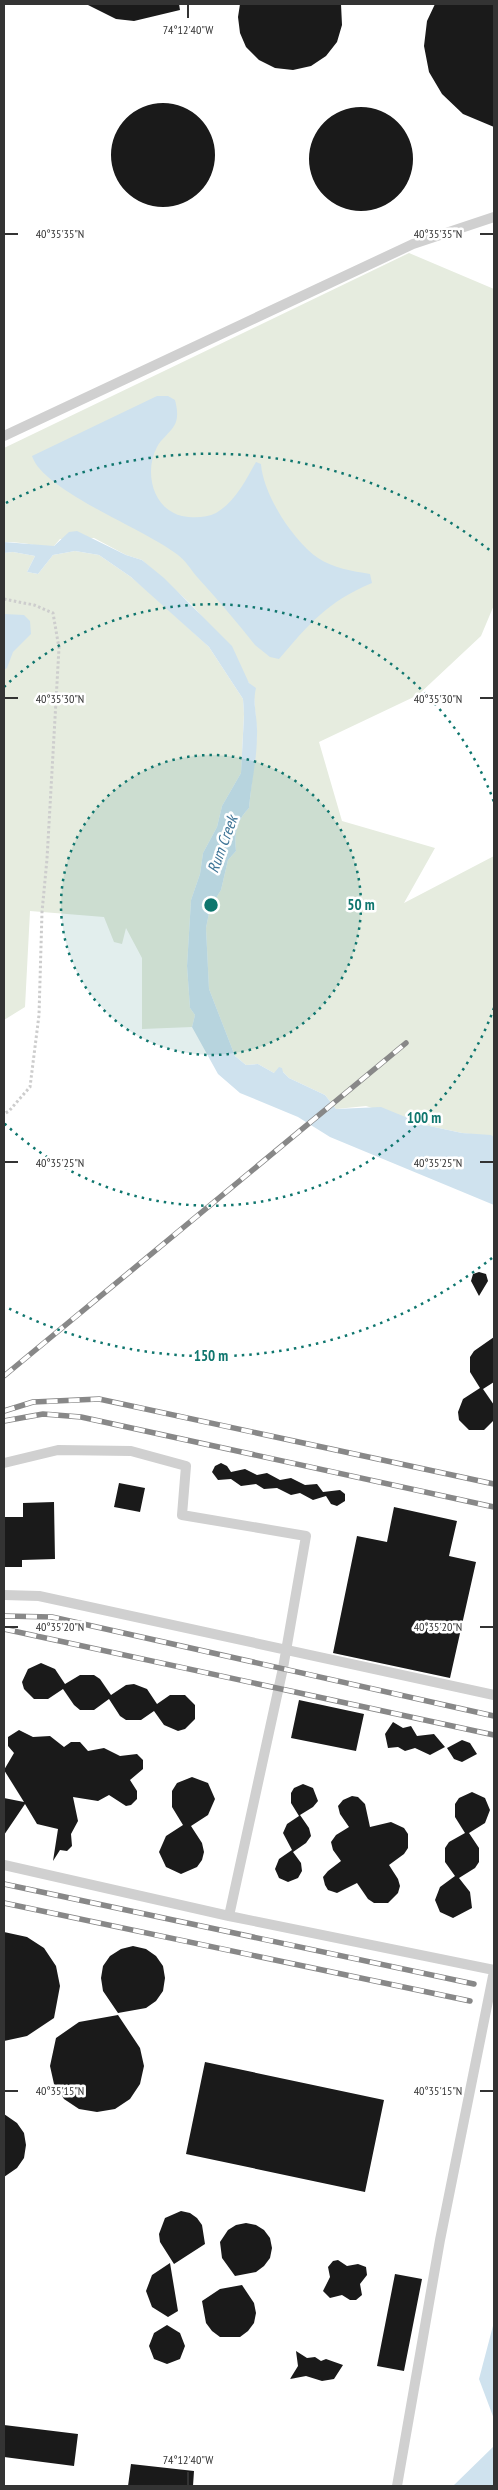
<svg xmlns="http://www.w3.org/2000/svg" width="498" height="2490" viewBox="0 0 498 2490" font-family="'PT Sans Narrow',sans-serif">
	<rect width="100%" height="100%" fill="#fff"/>
	<!-- green -->
	<path fill="#e6ecdf" d="M409 253 494 289V605L481 636 418 695 319 742 342 821 435 848 404 903 494 856V1137L462 1133 425 1125 366 1106 336 1109 325 1095 289 1078 283 1072 274 1073 258 1064 246 1065 235 1056 209 989 206 928 210 908 221 890 228 860 236 851C234 834 237 820 249 808L257 734 254 697 249 683 210 626 192 605 142 560 126 555 94 538 60 539 54 546C37 547 21 541 4 542V448Z
		M75 551 99 555 131 577 156 598 209 647 243 699 244 714 241 773 222 806 217 827 203 853 200 874 191 900 187 966 190 1008 195 1015 192 1027 142 1029V958L126 928 122 944 114 942 104 917 30 911 25 1007 4 1020V553L13 552 35 556 27 572 38 574 53 555Z"/>
	<!-- water -->
	<path fill="#cfe2ee" d="M157 396H168L175 400C177 408 179 418 174 426 170 433 161 439 157 447 144 471 152 509 182 516 193 518 206 518 216 513 236 501 245 481 256 462L261 464C263 494 293 541 318 558 333 568 352 571 370 574L372 583C327 602 310 623 279 659L270 657 255 645C237 622 218 600 198 578 191 570 186 561 178 555 145 529 43 491 32 456Z
		M77 531 126 555 142 560 164 578 232 646 249 683 256 688C252 703 258 719 257 735 257 760 251 784 249 808 237 820 234 834 236 851L228 860 221 890 210 908 206 928 209 989 235 1056 246 1065 258 1064 274 1073 279 1067 282 1068 283 1072 289 1078 325 1095 336 1109 381 1107 425 1125 462 1133 491 1135 494 1137V1205L330 1137 298 1117 240 1093 218 1074 192 1027 195 1015 190 1008 187 966 191 900 200 874 203 853 217 827 222 806 241 773 244 715 243 699 209 647 131 577 99 555 75 551 53 555 38 574 27 572 35 556 13 552 4 553V542L54 546 69 532Z
		M4 614 24 615 30 621 31 634 13 652 7 668 4 670Z
		M494 2322V2419L479 2379Z
		M494 2446V2486H453Z"/>
	<!-- building -->
	<path fill="#1a1a1a" d="M86 4H179L180 10 134 21 116 19Z
		M240 4H341L342 25 337 42 326 56 311 66 293 70 275 68 259 60 246 47 240 33 238 17Z
		M435 4H494V127L463 114 442 94 429 72 424 46 427 21Z
		M111 155a52 52 0 1 1 104 0a52 52 0 1 1-104 0Z
		M309 159a52 52 0 1 1 104 0a52 52 0 1 1-104 0Z
		M479 1272 486 1274 488 1281 479 1296 471 1281 473 1274Z
		M494 1337V1382L483 1389 494 1405V1420L484 1430H469L459 1420 458 1412 463 1399 480 1388 470 1372V1357L474 1351Z
		M221 1463 227 1466 231 1472 245 1469 257 1475 267 1473 280 1480 291 1478 305 1485 317 1484 323 1492 340 1490 345 1494V1501L337 1506 331 1504 326 1496 313 1500 300 1493 291 1495 277 1488 264 1489 256 1484 241 1486 231 1479 218 1480 212 1472 215 1466Z
		M119 1483 145 1488 140 1512 114 1507Z
		M54 1502 55 1559 22 1560V1567H4V1517H23V1503Z
		M394 1507 457 1521 449 1556 476 1562 450 1678 333 1653 357 1536 387 1542Z
		M41 1663 55 1669 65 1684 80 1675H94L100 1679 111 1695 126 1685 134 1684 147 1689 157 1704 170 1695H185L195 1705V1719L185 1729 178 1731 164 1725 154 1711 141 1720H126L120 1716 109 1699 94 1710H80L74 1705 63 1689 48 1699H34L24 1689 22 1682 28 1669Z
		M299 1700 364 1714 356 1751 291 1738Z
		M393 1722 403 1728 411 1726 417 1736 434 1734 445 1747 430 1755 415 1748 405 1751 398 1747 388 1748 385 1734Z
		M19 1730 33 1737 50 1736 64 1747 71 1742H80L88 1751 104 1748 120 1756 137 1754 143 1760V1769L130 1780 137 1791V1799L131 1805 126 1806 109 1795 98 1801 73 1797 78 1821 71 1834 72 1846 67 1851 60 1850 53 1861 58 1829 37 1824 25 1804 4 1835V1798L24 1802 4 1770 14 1753 8 1746V1737Z
		M462 1740 470 1743 477 1754 462 1762 454 1759 447 1748Z
		M192 1777 208 1783 215 1799 208 1815 191 1826 202 1843 204 1852 202 1860 197 1867 181 1874 166 1867 159 1852 166 1836 183 1825 172 1807V1791L177 1783Z
		M303 1784 313 1788 318 1801 313 1807 300 1815 309 1828 311 1836 306 1843 293 1852 301 1863 302 1871 298 1878 288 1882 279 1878 275 1869 279 1859 292 1850 283 1833 287 1824 299 1816 291 1803V1793L294 1788Z
		M472 1792 485 1798 490 1810 485 1823 469 1833 479 1848V1862L475 1868 459 1878 470 1892 472 1908 453 1918 440 1912 435 1900 440 1887 455 1876 445 1862V1848L449 1842 465 1833 455 1817V1804L459 1798Z
		M352 1796 358 1797 365 1804 370 1827 391 1822 404 1828 408 1834V1848L404 1854 389 1865 398 1879 400 1886 398 1893 388 1903H374L368 1899 357 1883 337 1893 328 1890 325 1885 323 1877 328 1871 341 1861 333 1850 331 1842 336 1835 349 1827 340 1814 338 1806 343 1800Z
		M4 1932 27 1937 44 1948 56 1966 60 1986 54 2018 27 2036 4 2041Z
		M133 1946 146 1949 156 1956 163 1966 165 1978 163 1991 156 2001 146 2008 118 2013 103 1991 101 1978 103 1966 110 1956 121 1949Z
		M118 2015 140 2048 144 2066 140 2084 130 2099 115 2109 97 2112 79 2109 64 2099 54 2084 50 2066 56 2038 79 2022Z
		M205 2062 384 2100 365 2192 186 2154Z
		M4 2114 17 2123 24 2133 26 2145 24 2158 17 2168 4 2177Z
		M181 2211 190 2213 197 2218 202 2225 205 2244 174 2264 160 2242 159 2234 165 2218Z
		M246 2223 256 2225 264 2230 270 2238 272 2248 270 2258 264 2266 256 2272 235 2276 222 2258 220 2242 228 2230 236 2225Z
		M338 2260 347 2266 358 2264 366 2267 367 2275 360 2284 362 2295 356 2300H350L342 2295 330 2298 323 2291 330 2277 328 2267 333 2261Z
		M170 2263 178 2311 168 2317 152 2307 146 2291 152 2275Z
		M395 2274 422 2279 404 2371 377 2366Z
		M242 2285 254 2303 256 2313 254 2323 248 2331 240 2337H220L212 2331 206 2323 202 2301 220 2289Z
		M167 2325 180 2333 185 2346 180 2359 167 2364 154 2359 149 2346 154 2333Z
		M296 2351 307 2358 315 2357 321 2361 326 2359 343 2365 334 2379 322 2381 306 2376 290 2379 298 2366Z
		M4 2425 78 2434 74 2466 4 2457Z
		M131 2464 194 2471 193 2486H128Z"/>
	<g fill="none" stroke-linecap="round" stroke-linejoin="round">
		<!-- path -->
		<path stroke="#cdcdcd" stroke-width="3" stroke-dasharray="2.5 2.5" stroke-linecap="butt" d="M4 599 34 605 53 613 59 648 47 859 42 912 39 1015 30 1087 9 1111 4 1114"/>
		<!-- lane -->
		<path stroke="#d0d0d0" stroke-width="10" d="M4 436 413 244 494 217
			M4 1463 58 1450 131 1451 186 1466 182 1515 306 1536 283 1668 229 1916 4 1865
			M4 1595 39 1596 494 1695
			M229 1916 494 1970
			M397 2486 440 2240 494 1971"/>
		<defs>
			<path id="rail" d="M4 1376 406 1043
				M4 1411 33 1402 99 1399 494 1484
				M4 1421 43 1414 81 1417 494 1507
				M4 1616 52 1617 494 1716
				M4 1629 494 1735
				M4 1884 474 1984
				M4 1903 470 2001"/>
		</defs>
		<!-- rail casing -->
		<use href="#rail" stroke="#888" stroke-width="5.5"/>
		<!-- rail -->
		<use href="#rail" stroke="#fff" stroke-width="4" stroke-dasharray="11" stroke-linecap="butt"/>
	</g>
	<!-- ticks -->
	<path fill="none" stroke="#333" stroke-width="2" d="M188 5V18M5 234H18M480 234H493M5 698H18M480 698H493M5 1162H18M480 1162H493M5 1627H18M480 1627H493M5 2091H18M480 2091H493M188 2472V2485"/>
	<!-- distance rings -->
	<circle cx="211" cy="905" r="150" fill="#0f766e" fill-opacity=".12"/>
	<g fill="none" stroke="#0f766e" stroke-width="2.5" stroke-dasharray="2.5 5">
		<circle cx="211" cy="905" r="150"/>
		<path d="M494 1008A301 301 0 0 1 4 1123M4 687A301 301 0 0 1 494 802"/>
		<path d="M492 1258A451 451 0 0 1 6 1307M6 503A451 451 0 0 1 492 552"/>
	</g>
	<g text-anchor="middle" dominant-baseline="central" stroke-width="5" stroke-linejoin="round" paint-order="stroke">
		<!-- water labels -->
		<g font-size="16" font-style="italic" fill="#3f7597" stroke="#fff">
			<text transform="translate(222 844) rotate(-70)">Rum Creek</text>
		</g>
	</g>
	<g font-size="12" text-anchor="middle" fill="#333" stroke="#fff" stroke-width="5" stroke-linejoin="round" paint-order="stroke">
		<text x="188" y="34">74°12'40"W</text>
		<text x="60" y="238">40°35'35"N</text>
		<text x="438" y="238">40°35'35"N</text>
		<text x="60" y="703">40°35'30"N</text>
		<text x="438" y="703">40°35'30"N</text>
		<text x="60" y="1167">40°35'25"N</text>
		<text x="438" y="1167">40°35'25"N</text>
		<text x="60" y="1631">40°35'20"N</text>
		<text x="438" y="1631">40°35'20"N</text>
		<text x="60" y="2095">40°35'15"N</text>
		<text x="438" y="2095">40°35'15"N</text>
		<text x="188" y="2464">74°12'40"W</text>
	</g>
	<circle cx="211" cy="905" r="8" fill="#0f766e" stroke="#fff" stroke-width="2.5"/>
	<g font-size="15" text-anchor="middle" font-weight="bold" fill="#0f766e" stroke="#fff" stroke-width="5" stroke-linejoin="round" paint-order="stroke">
		<text x="361" y="910">50 m</text>
		<text x="424" y="1123">100 m</text>
		<text x="211" y="1361">150 m</text>
	</g>
	<!-- border -->
	<rect width="498" height="2490" fill="none" stroke="#333333" stroke-width="10"/>
</svg>
